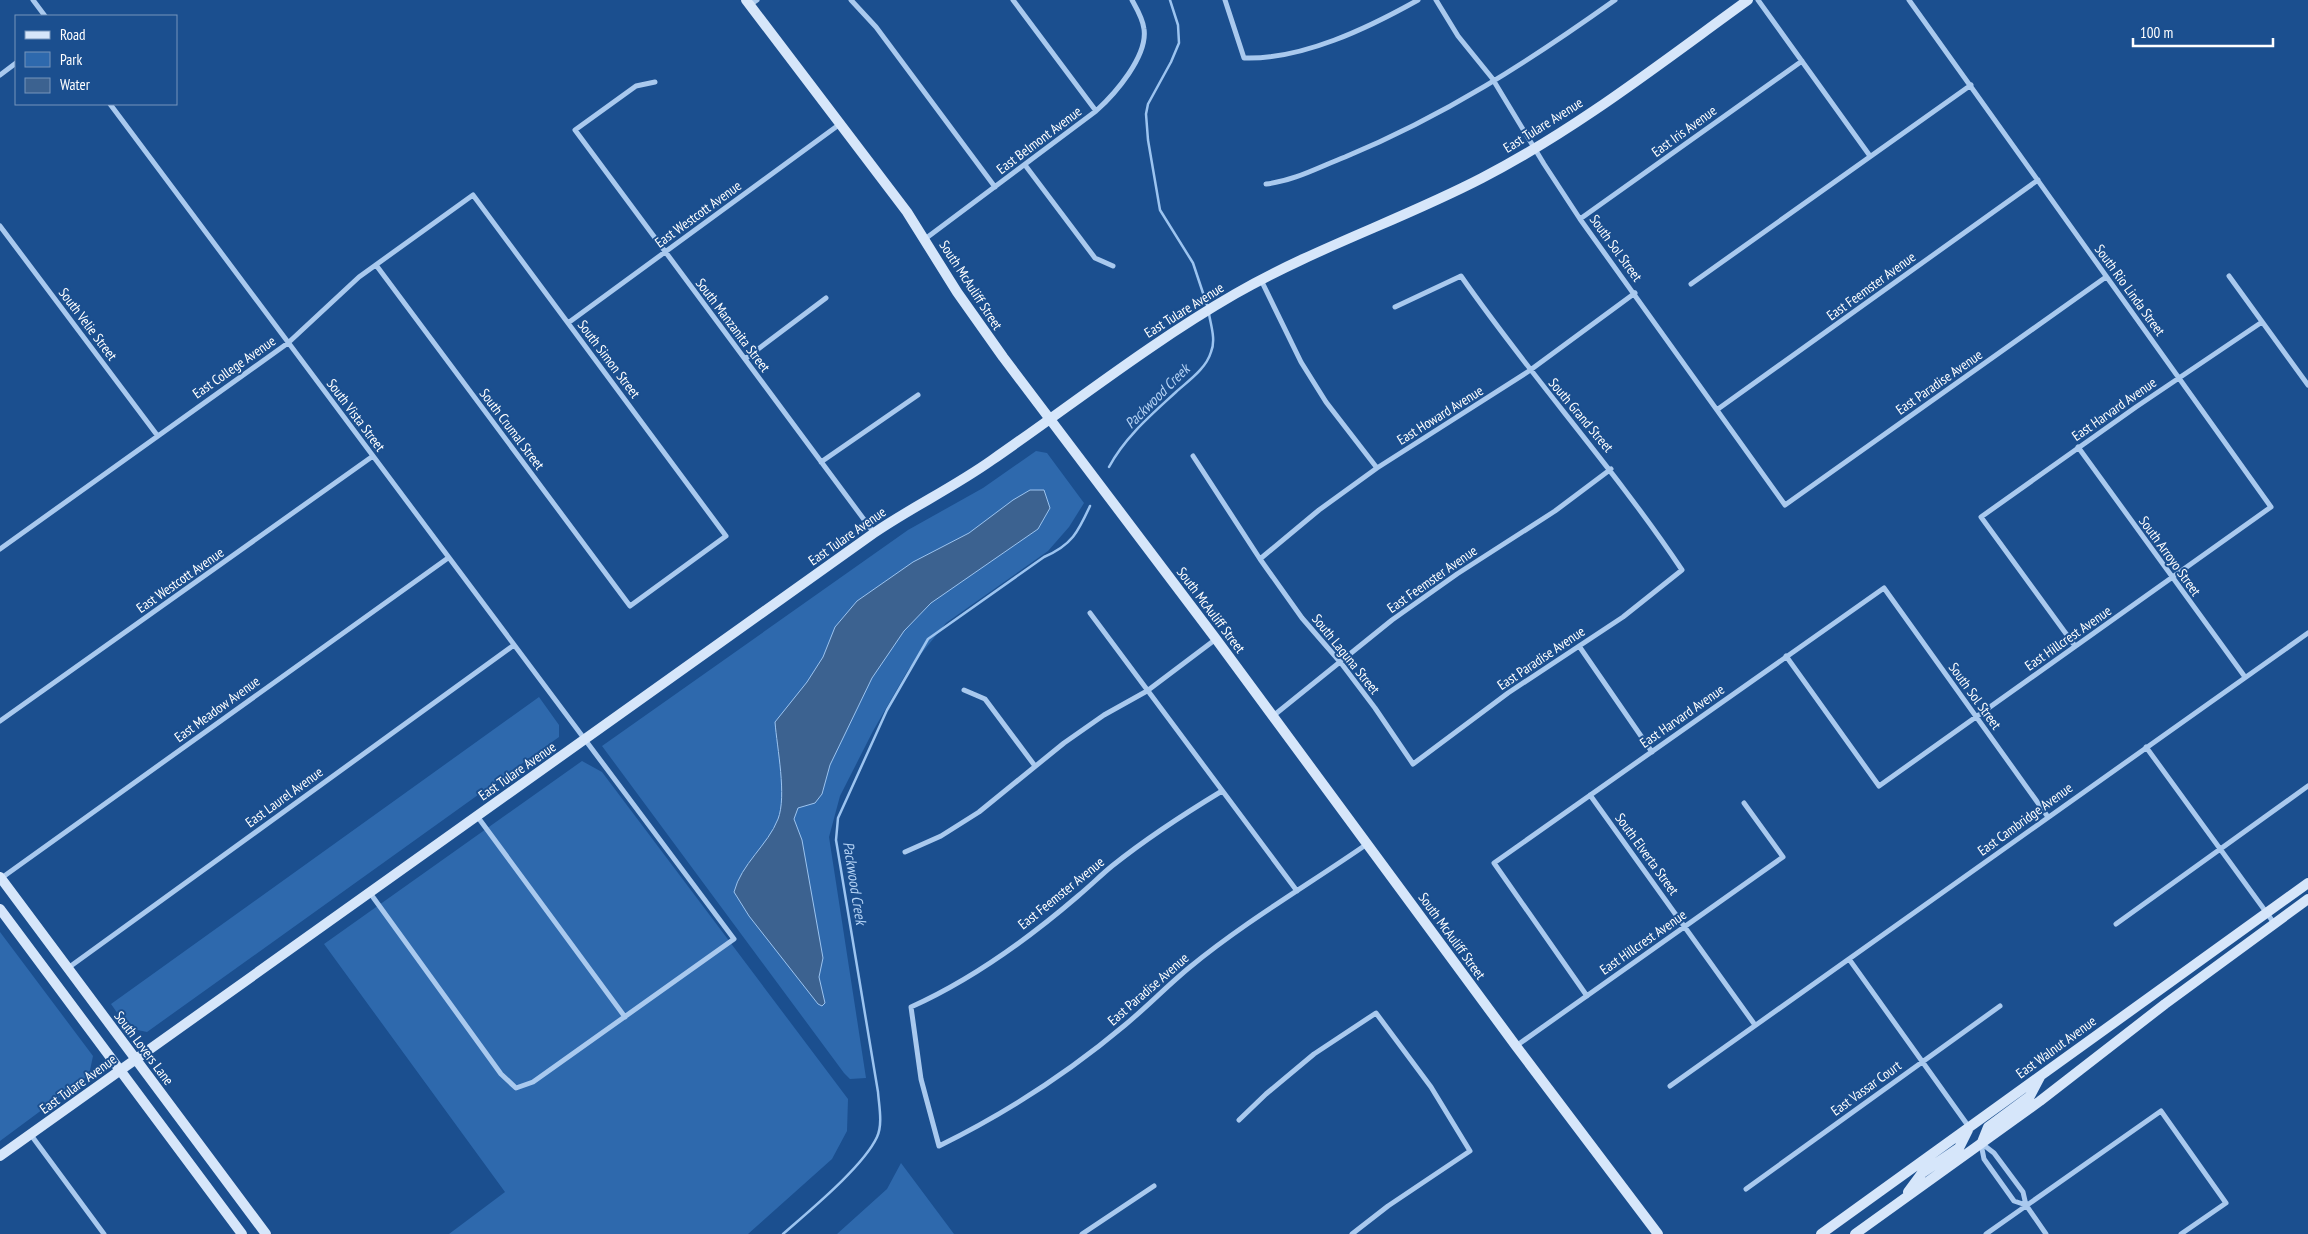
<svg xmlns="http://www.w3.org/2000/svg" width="2308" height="1234" viewBox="0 0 2308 1234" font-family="'PT Sans Narrow',sans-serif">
	<rect width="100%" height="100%" fill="#1b4f8f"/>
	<!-- green -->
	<path fill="#2e69ad" d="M1036 451 1047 453 1084 503 1069 527 1048 551 946 623 908 670 873 731 840 796 829 837 866 1078 850 1079 844 1073 602 746 908 530 983 488Z
		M539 697 559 725V737L147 1032 128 1028 111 1004Z
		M582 761 602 772 848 1099 847 1131 832 1159 748 1234H449L505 1192 324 944Z
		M0 932 93 1056 89 1075 0 1141Z
		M901 1163 954 1234H837L887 1189Z"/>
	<!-- water -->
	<path fill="#3c6290" stroke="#9cc4f0" d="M1030 490H1044L1050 508 1038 529 931 603 904 631 872 678 830 765 822 794 815 803 798 808 794 819 802 840 823 958 819 977 825 1003 822 1006 818 1004 749 916 734 892C741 864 768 845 778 819 787 796 777 748 775 722L807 682 823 657 835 627 857 601 913 562 969 533 1013 500Z"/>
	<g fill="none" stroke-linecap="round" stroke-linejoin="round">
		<!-- stream -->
		<path stroke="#9cc4f0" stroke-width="2.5" d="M1170 0 1178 25 1179 43 1171 62 1148 104 1146 114 1148 140 1160 210 1193 263 1208 308
			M1109 467C1125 437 1151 415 1176 392 1188 381 1206 369 1211 352 1216 340 1211 326 1209 314
			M783 1234C809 1211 863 1167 877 1137 883 1124 879 1106 878 1092L836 840 838 818 887 710 928 639 1044 557C1072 545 1078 532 1090 506"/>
		<!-- street -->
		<path stroke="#a9c9ee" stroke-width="5" d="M33 0 45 16
			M851 0 876 27 995 187
			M1013 0 1096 111
			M1225 0 1244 58C1302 60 1368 28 1418 0
			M1436 0 1458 36 1492 78 1544 164 1580 219 1785 505 2106 277
			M1758 0 1870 156
			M750 5 757 0
			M0 75 16 63
			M655 82 636 86 575 130 874 533
			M110 104 734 939 533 1082 516 1088 501 1074 370 893
			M1025 165 1095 258 1113 266
			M1266 184C1294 181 1319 167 1345 157 1444 116 1528 62 1615 0
			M1580 219 1802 61
			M0 226 157 435
			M925 239 1096 111C1115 94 1148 56 1144 29 1143 19 1137 9 1132 0
			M2229 276 2308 385
			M1261 280 1301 362 1326 402 1377 468
			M1691 284 1971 85
			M568 323 840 124
			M745 359 826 298
			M1718 409 2038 180
			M2078 447 2245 677
			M1193 456 1260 559 1302 618 1341 663 1375 708 1413 764 1508 693 1623 617 1682 570C1614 468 1531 377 1461 276L1395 307
			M821 462 918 395
			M0 549 288 343 359 277 473 195 726 536 630 606 376 265
			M1260 559 1319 510 1377 468 1529 371 1635 293
			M1090 613 1297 891
			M1579 646 1652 752
			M2075 646 1981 517 2136 407 2262 322
			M1786 656 1879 786 2271 507 1909 0
			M964 690 985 699 1035 766
			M1273 716 1392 620 1457 574 1555 511 1611 469
			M0 721 373 456
			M2146 747 2274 923
			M1222 791C1184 814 1147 838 1112 866 1101 875 1090 886 1078 896 1028 939 971 980 911 1007L921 1079 939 1146C1006 1113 1068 1073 1125 1025 1148 1006 1168 985 1190 967 1246 921 1308 885 1367 844
			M1590 795 1755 1025
			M477 816 625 1017
			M905 852 941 836 979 812 1064 743 1104 715 1147 691 1216 639
			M0 879 448 558
			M2116 924 2308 786
			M1849 959 1969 1127
			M68 968 514 645
			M1587 996 1494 863 1884 588 2048 817
			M1516 1046 1783 857 1744 803
			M1670 1086 2308 633
			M1239 1120 1266 1094 1314 1054 1376 1013 1431 1087 1470 1151 1388 1206 1352 1234
			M31 1135 104 1234
			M1981 1143 1994 1153 2023 1192 2026 1205 2046 1234
			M1981 1144 1984 1159 2014 1201 2026 1205
			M1746 1189 2000 1006
			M1082 1234 1154 1186
			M1986 1234 2161 1111 2226 1203 2181 1234"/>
		<!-- secondary -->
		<path stroke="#d6e6fa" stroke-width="10" d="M746 0 907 212 957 292 1003 357 1216 639 1516 1046 1658 1234
			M0 877 266 1234
			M0 909 242 1234
			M1982 1142 1988 1127 2030 1096 2040 1077
			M0 1156 874 533C912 507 954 487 992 460 1073 404 1150 343 1235 294 1315 248 1401 220 1482 178 1577 129 1662 62 1748 0
			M1908 1192 1922 1173 1959 1148 1968 1130
			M1821 1234 2308 883
			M1855 1234 2040 1101 2165 1004 2308 899"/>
	</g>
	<g text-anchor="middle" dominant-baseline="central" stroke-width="4" stroke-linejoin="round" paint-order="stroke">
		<!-- street labels -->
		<g font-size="14" fill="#fff" stroke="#1b4f8f">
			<text transform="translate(1543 125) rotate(-32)">East Tulare Avenue</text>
			<text transform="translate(1684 131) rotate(-36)">East Iris Avenue</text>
			<text transform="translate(1039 140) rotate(-37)">East Belmont Avenue</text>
			<text transform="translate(698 214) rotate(-36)">East Westcott Avenue</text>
			<text transform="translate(1616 248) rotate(54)">South Sol Street</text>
			<text transform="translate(971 285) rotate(57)">South McAuliff Street</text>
			<text transform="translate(1871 286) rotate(-36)">East Feemster Avenue</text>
			<text transform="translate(2130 290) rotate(54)">South Rio Linda Street</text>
			<text transform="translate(1184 310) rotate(-32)">East Tulare Avenue</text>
			<text transform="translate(88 324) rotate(53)">South Velie Street</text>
			<text transform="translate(733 325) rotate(53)">South Manzanita Street</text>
			<text transform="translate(609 359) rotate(53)">South Simon Street</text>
			<text transform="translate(234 367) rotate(-35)">East College Avenue</text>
			<text transform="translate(1939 382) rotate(-35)">East Paradise Avenue</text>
			<text transform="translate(2114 409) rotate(-35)">East Harvard Avenue</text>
			<text transform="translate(356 415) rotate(53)">South Vista Street</text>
			<text transform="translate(1440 415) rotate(-32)">East Howard Avenue</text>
			<text transform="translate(1581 415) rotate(50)">South Grand Street</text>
			<text transform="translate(512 429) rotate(53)">South Crumal Street</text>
			<text transform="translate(847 536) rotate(-35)">East Tulare Avenue</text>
			<text transform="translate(2170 556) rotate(54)">South Arroyo Street</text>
			<text transform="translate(1432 579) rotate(-35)">East Feemster Avenue</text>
			<text transform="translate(180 580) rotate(-35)">East Westcott Avenue</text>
			<text transform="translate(1211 610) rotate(53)">South McAuliff Street</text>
			<text transform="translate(2068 638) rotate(-35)">East Hillcrest Avenue</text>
			<text transform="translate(1346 654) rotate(51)">South Laguna Street</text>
			<text transform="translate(1541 658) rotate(-34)">East Paradise Avenue</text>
			<text transform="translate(1975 696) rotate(54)">South Sol Street</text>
			<text transform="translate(217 709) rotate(-36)">East Meadow Avenue</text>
			<text transform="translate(1682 716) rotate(-35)">East Harvard Avenue</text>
			<text transform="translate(517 771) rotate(-35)">East Tulare Avenue</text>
			<text transform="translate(284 797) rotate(-36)">East Laurel Avenue</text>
			<text transform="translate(2025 819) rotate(-36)">East Cambridge Avenue</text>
			<text transform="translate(1647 854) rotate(54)">South Elverta Street</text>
			<text transform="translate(1061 893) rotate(-39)">East Feemster Avenue</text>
			<text transform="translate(1452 936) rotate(54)">South McAuliff Street</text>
			<text transform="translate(1643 942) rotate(-35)">East Hillcrest Avenue</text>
			<text transform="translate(1148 989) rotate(-41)">East Paradise Avenue</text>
			<text transform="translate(2056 1047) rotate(-36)">East Walnut Avenue</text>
			<text transform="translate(144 1048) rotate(53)">South Lovers Lane</text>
			<text transform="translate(78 1084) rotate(-36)">East Tulare Avenue</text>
			<text transform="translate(1866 1088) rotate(-36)">East Vassar Court</text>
		</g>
		<!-- water labels -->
		<g font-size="15" font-style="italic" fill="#b5d3f5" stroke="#1b4f8f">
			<text transform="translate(1157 396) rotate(-45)">Packwood Creek</text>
			<text transform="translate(855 883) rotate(81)">Packwood Creek</text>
		</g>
	</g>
	<!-- legend -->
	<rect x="15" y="15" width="162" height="90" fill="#1b4f8f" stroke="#7695bc"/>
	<rect x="25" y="31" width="25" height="8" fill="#d6e6fa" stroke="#7695bc"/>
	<text x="60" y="40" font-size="15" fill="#ffffff">Road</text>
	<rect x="25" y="52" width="25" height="15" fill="#2e69ad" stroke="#7695bc"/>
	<text x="60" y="65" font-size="15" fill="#ffffff">Park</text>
	<rect x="25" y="78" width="25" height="15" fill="#3c6290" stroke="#7695bc"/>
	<text x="60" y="90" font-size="15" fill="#ffffff">Water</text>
	<!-- scale -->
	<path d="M2133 38v8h140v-8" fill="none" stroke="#ffffff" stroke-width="2.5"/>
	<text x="2140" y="38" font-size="15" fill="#ffffff" stroke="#1b4f8f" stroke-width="4" paint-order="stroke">100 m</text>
</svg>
